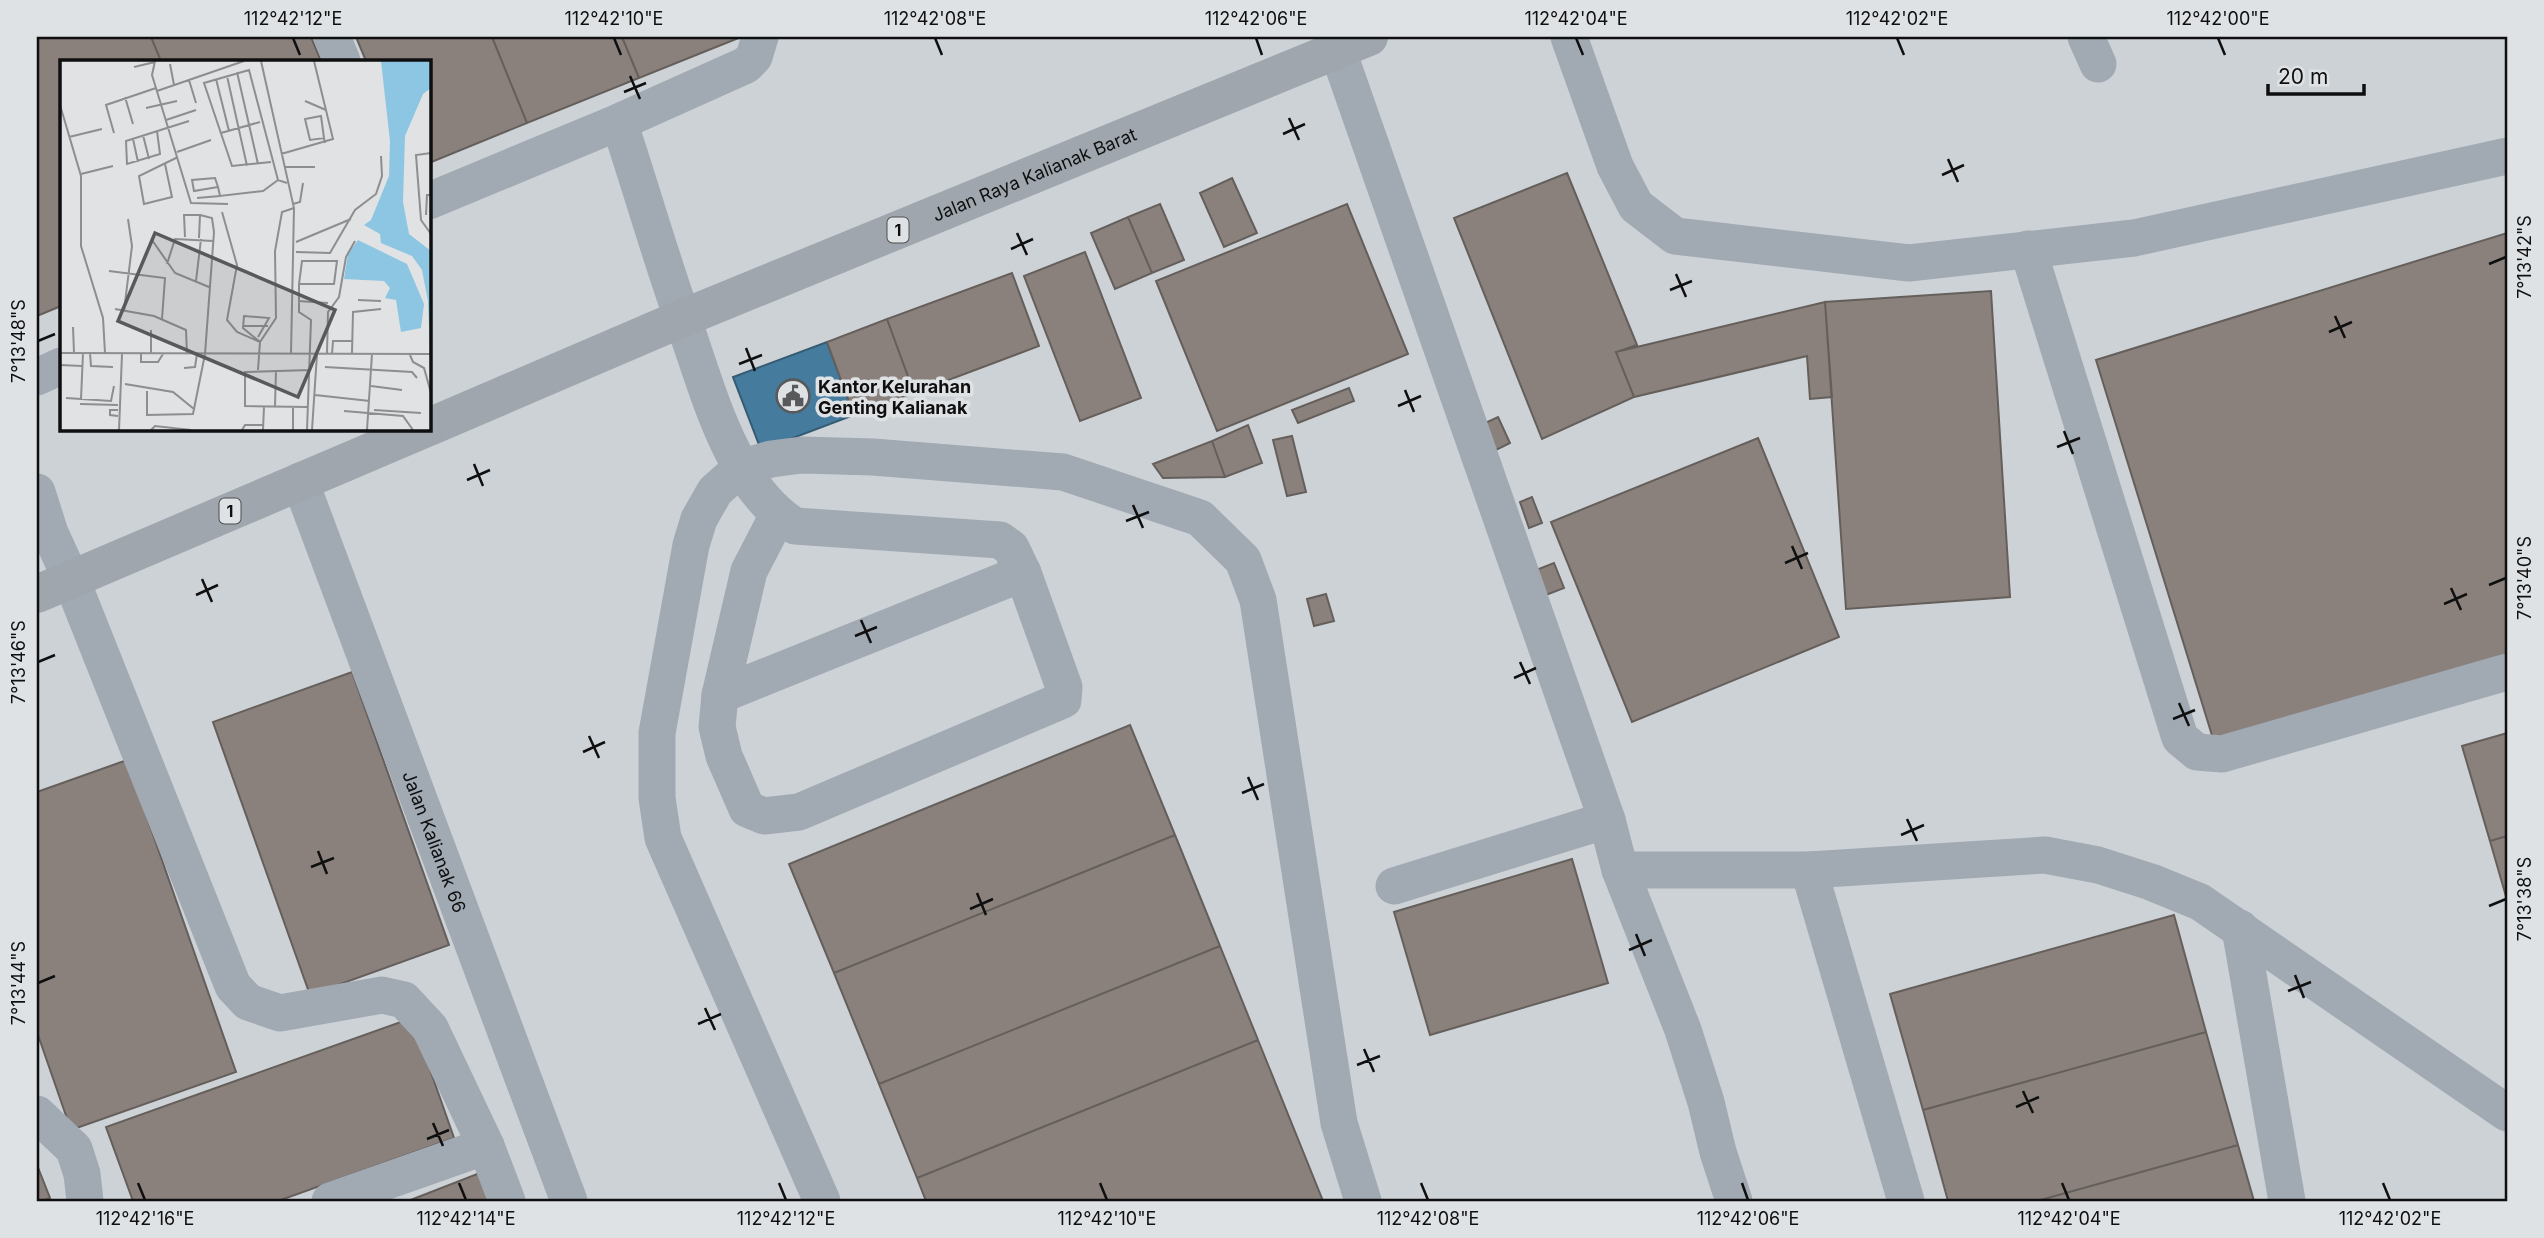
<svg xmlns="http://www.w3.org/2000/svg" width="2544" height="1238" viewBox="0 0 2544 1238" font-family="Inter,sans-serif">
	<rect width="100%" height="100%" fill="#e0e2e3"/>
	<!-- built -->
	<path fill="#cdd2d6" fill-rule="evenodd" d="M37 37H2507V1201H37ZM61 61H429V429H61Z"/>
	<!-- public -->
	<path fill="#457b9d" stroke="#355b73" stroke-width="2" d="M827 342 854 415 761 450 733 377Z"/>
	<!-- industry -->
	<path fill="#8a817c" stroke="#655f5c" stroke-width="2" d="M37 37H151L161 61H61V306L37 316Z
		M151 37H311L321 61H161Z
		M356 37H492L527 123 429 163V61H366Z
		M492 37H622L639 78 527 123Z
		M622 37H741L639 78Z
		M1567 173 1637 345 1616 352 1634 397 1542 439 1454 218Z
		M1232 178 1257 233 1224 247 1200 193Z
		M1160 204 1184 260 1152 273 1128 217Z
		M1347 204 1408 354 1217 431 1156 281Z
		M1128 217 1152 273 1115 289 1091 233Z
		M2507 233V654L2215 745 2096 360Z
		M1085 252 1141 398 1080 421 1024 276Z
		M1012 273 1039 346 914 393 887 319Z
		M1991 291 2010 597 1846 609 1825 302Z
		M1825 302 1832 397 1810 399 1807 356 1634 397 1616 352Z
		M887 319 914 393 854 415 827 342Z
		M1349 388 1354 401 1298 423 1292 410Z
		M1498 417 1510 443 1496 450 1483 424Z
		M1248 425 1262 463 1225 477 1212 441Z
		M1292 436 1306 492 1287 496 1273 440Z
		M1758 438 1839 637 1632 722 1551 522Z
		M1212 441 1225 477 1163 478 1153 464Z
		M1532 497 1542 523 1529 528 1520 502Z
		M1554 563 1564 588 1546 595 1536 570Z
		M1326 594 1334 621 1314 626 1307 599Z
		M352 672 449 945 310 995 213 722Z
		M1130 725 1175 835 834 973 789 864Z
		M2507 733V836L2490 841 2462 746Z
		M127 760 236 1072 71 1130 37 1032V792Z
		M1175 835 1220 946 879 1084 834 973Z
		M2507 836V900L2490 841Z
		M1572 859 1608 983 1430 1035 1394 912Z
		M2174 915 2206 1032 1923 1110 1890 994Z
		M1220 946 1258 1040 917 1178 879 1084Z
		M412 1018 454 1138 278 1201H133L106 1127Z
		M2206 1032 2238 1145 2037 1201H1948L1923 1110Z
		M1258 1040 1323 1201H926L917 1178Z
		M2238 1145 2254 1201H2037Z
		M37 1165 50 1198 41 1201H37Z
		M490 1169 503 1201H408Z"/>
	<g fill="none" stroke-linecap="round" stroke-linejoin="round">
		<!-- minor -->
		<g stroke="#a1a9b3" stroke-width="37">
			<path d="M332 37 342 61"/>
			<path d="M1333 37 1607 820 1620 870 1683 1030 1706 1102 1718 1152 1734 1201"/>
			<path d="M1569 37 1615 166 1636 206 1675 236 1909 263 2134 238 2507 156"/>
			<path d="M2086 37 2098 64"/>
			<path d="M619 122C641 188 660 255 683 320 708 389 730 485 795 526L1000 540 1011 548 1023 573 1064 687 1063 700 799 812 764 816 747 809 724 756 717 727 720 695 749 571 778 515"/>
			<path d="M429 201 619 122 746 65 754 57 760 37"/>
			<path d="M2028 249 2180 738 2197 752 2222 754 2507 672"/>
			<path d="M37 377 61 366"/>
			<path id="s1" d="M300 481 569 1201"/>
			<path d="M37 492 50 533 71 579 233 986 248 1002 280 1013 382 995 404 1000 430 1028 486 1146 507 1201"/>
			<path d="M720 695 1023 573"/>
			<path d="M1620 870H1809L2045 855 2098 865 2151 882 2200 902 2507 1113"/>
			<path d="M1809 870 1906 1201"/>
			<path d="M1394 886 1607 820"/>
			<path d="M2240 928 2287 1201"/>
			<path d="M37 1114 74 1149 82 1174 85 1201"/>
			<path d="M330 1201 486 1146"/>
			<path d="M822 1201 663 838 657 798V733L691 545 699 519 715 491 741 468 771 459 802 455 873 457 1063 472 1200 518 1243 560 1258 600 1339 1123 1363 1201"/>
		</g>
		<!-- highway -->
		<g stroke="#9fa6ad" stroke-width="38">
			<path id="s2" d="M429 427 683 318 1369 37"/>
			<path d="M37 594 424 429"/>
		</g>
	</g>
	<!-- ticks -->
	<path fill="none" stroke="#0f0f10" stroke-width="2.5" d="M293 38 300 55M614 38 621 55M935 38 942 55M1256 38 1262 55M1576 38 1583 55M1897 38 1904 55M2218 38 2225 55M630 76 640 99M624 92 646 83M1289 118 1299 140M1283 134 1305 124M1948 159 1958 182M1942 175 1964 165M1017 233 1027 255M1011 249 1033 239M2489 264 2506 257M1676 274 1686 297M1670 290 1692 281M2335 316 2345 338M2329 332 2352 322M38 341 55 334M746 348 755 371M739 364 762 355M1405 390 1414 412M1398 406 1421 396M2064 431 2073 454M2057 447 2080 438M474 464 483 486M467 480 490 470M1133 505 1143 528M1126 521 1149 512M1792 546 1802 569M1785 563 1808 553M202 579 212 602M2489 585 2506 578M2451 588 2461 610M196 595 218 585M2444 604 2467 594M861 620 871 643M855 636 877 627M38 662 55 655M1520 662 1530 684M1514 678 1536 668M2179 703 2189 726M2173 719 2195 710M589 736 599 758M583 752 605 742M1248 777 1258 800M1242 793 1264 784M1907 819 1917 841M1901 835 1924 825M318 851 327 874M311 867 334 858M977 893 986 915M2489 906 2506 899M970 909 993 899M1636 934 1645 956M1629 950 1652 940M2295 975 2304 998M38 983 55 976M2288 991 2311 982M705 1008 715 1030M698 1024 721 1014M1364 1049 1374 1072M1357 1065 1380 1056M2023 1091 2033 1113M2016 1107 2039 1097M433 1123 443 1146M427 1139 449 1130M138 1183 145 1200M459 1183 466 1200M779 1183 786 1200M1100 1183 1107 1200M1421 1183 1428 1200M1742 1183 1748 1200M2062 1183 2069 1200M2383 1183 2390 1200"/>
	<!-- icons -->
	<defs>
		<symbol id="civic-ring" viewBox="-11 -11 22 22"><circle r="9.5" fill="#dfe2e4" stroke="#58595a" stroke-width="1.5"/><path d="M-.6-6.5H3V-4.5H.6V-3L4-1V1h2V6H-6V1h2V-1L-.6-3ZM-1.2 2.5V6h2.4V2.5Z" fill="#58595a"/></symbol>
	</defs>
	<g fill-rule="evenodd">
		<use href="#civic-ring" x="774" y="377" width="38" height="38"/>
	</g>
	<g text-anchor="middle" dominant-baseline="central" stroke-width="7" stroke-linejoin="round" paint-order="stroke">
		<!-- shield labels -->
		<g fill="#dfe2e4" stroke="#4d4e50" stroke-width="2">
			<rect x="887.5" y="217.5" width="21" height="25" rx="5"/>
			<rect x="219.5" y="498.5" width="21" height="25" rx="5"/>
		</g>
		<g font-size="16" font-weight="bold" fill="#0f0f10">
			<text x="898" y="230">1</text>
			<text x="230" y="511">1</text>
		</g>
		<!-- street labels -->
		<g font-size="18" fill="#0f0f10" stroke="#dfe2e4">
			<text stroke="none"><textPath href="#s2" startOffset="656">Jalan Raya Kalianak Barat</textPath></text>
			<text stroke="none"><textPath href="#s1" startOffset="385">Jalan Kalianak 66</textPath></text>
		</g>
		<!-- poi labels -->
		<g font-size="18" font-weight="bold" fill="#0f0f10" stroke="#dfe2e4" text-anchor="start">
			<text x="818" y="386">Kantor Kelurahan<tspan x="818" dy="21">Genting Kalianak</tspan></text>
		</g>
	</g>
	<!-- overview -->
	<g transform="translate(60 60)">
		<rect width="371" height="371" fill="#e0e2e3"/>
		<path d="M321 1H371V28L363 34 345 76 343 142 349 174 371 191V322L368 241 362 210 352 196 321 183 320 174 304 165 311 160 329 116 330 81ZM298 180 347 204 364 244 361 268 341 272 336 240 325 238 330 228 324 221 284 219 288 194Z" fill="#8cc6e2"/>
		<path fill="none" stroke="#8c8e8f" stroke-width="2" d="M95 1 92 15 131 143 168 144M201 1 234 148 231 293M110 4 114 25M74 7 95 2M177 12 198 104M167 16 187 106M156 19 169 71M129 20 136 43M97 31 184 1M65 37 73 64M245 41 266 50M0 45 21 116V186L43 258 45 293M86 48 117 41M106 60 136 50M97 71 100 94 67 104 66 81 129 61M54 73 46 45 96 28M161 73 200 62M83 75 89 99M9 77 42 69M264 78 261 56 245 59 250 80 264 78 265 83M73 79 78 102M117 92 151 80M371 93 356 95 361 160 371 174M221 94 273 79 254 1M211 102 172 106 144 23 189 10 218 120M105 104 112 137 84 144 79 116 118 97M224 107H255M21 114 53 106M158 127 134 131 132 120 155 118 158 127 160 136 203 131 218 120 227 123M137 138 160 136M233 144 240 142 243 123M162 152 177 205 167 260 177 272 200 282 216 258 215 191 222 152 234 148M366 155 367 135H371M125 177 124 155H140L139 178M92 180 115 213 149 227M236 182 291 159M236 192 270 193 295 150 316 134 322 116 321 96M107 204 115 179 153 181M49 211 105 218 102 259M136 221 141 179M239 224H274L277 201H242L239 224V252L251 260 247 370M298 240 321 241M238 241 268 243M55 249 94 256 126 270 127 294M64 251 72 186 68 159M183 266H208M13 267 14 293M91 270V293M0 293 371 294M30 293 31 306 53 307M81 293V302H98L103 294M292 293 293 252 321 249M267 294 268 252 279 237 286 197 295 181M272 294 273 281H292M350 295 353 302 364 308 371 333M0 305 22 306M265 307 352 312 357 318M124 308 135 307 137 294M198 310 200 282 183 268 184 256 209 258 198 277M65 324 113 332 134 349M311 326 342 330M87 331V355L133 354 145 294 154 172 152 158 140 155M255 335 310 341M6 338 51 341 54 326M21 339 23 293M20 344 58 345M215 346 216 310M248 347 185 346V312L250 310M314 350 361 353M284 351 343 356 353 370M58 356 50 355V350H58M59 370 62 294M91 370 95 366 131 370M182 370 185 365H203M203 370 204 346M233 370V346M252 370 257 294M307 370 312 294"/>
		<path fill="#58595a" fill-opacity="0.15" stroke="#58595a" stroke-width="3.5" d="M95 173 275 250 238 337 58 261Z"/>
		<rect width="371" height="371" fill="none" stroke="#0f0f10" stroke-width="3.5"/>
	</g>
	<!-- border -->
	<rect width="2544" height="1238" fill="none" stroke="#dfe2e4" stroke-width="77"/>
	<!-- scale -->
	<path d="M2268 84v10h96v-10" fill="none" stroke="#0f0f10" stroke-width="3.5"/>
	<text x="2278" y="84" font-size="21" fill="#0f0f10" stroke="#dfe2e4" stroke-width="5" paint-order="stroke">20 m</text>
	<rect x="38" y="38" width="2468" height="1162" fill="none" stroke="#0f0f10" stroke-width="2.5"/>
	<g font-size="18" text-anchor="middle" fill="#0f0f10">
		<text x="293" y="25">112°42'12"E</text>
		<text x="614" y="25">112°42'10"E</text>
		<text x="935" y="25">112°42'08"E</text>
		<text x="1256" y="25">112°42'06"E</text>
		<text x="1576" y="25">112°42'04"E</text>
		<text x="1897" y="25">112°42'02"E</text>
		<text x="2218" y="25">112°42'00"E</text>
		<text transform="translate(2525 257) rotate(-90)" y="6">7°13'42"S</text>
		<text transform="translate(19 341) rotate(-90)" y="6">7°13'48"S</text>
		<text transform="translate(2525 578) rotate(-90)" y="6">7°13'40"S</text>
		<text transform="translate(19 662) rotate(-90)" y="6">7°13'46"S</text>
		<text transform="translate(2525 899) rotate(-90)" y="6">7°13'38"S</text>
		<text transform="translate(19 983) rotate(-90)" y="6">7°13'44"S</text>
		<text x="145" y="1225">112°42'16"E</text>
		<text x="466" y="1225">112°42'14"E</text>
		<text x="786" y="1225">112°42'12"E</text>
		<text x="1107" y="1225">112°42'10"E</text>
		<text x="1428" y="1225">112°42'08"E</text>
		<text x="1748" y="1225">112°42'06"E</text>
		<text x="2069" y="1225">112°42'04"E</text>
		<text x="2390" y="1225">112°42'02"E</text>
	</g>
</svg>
